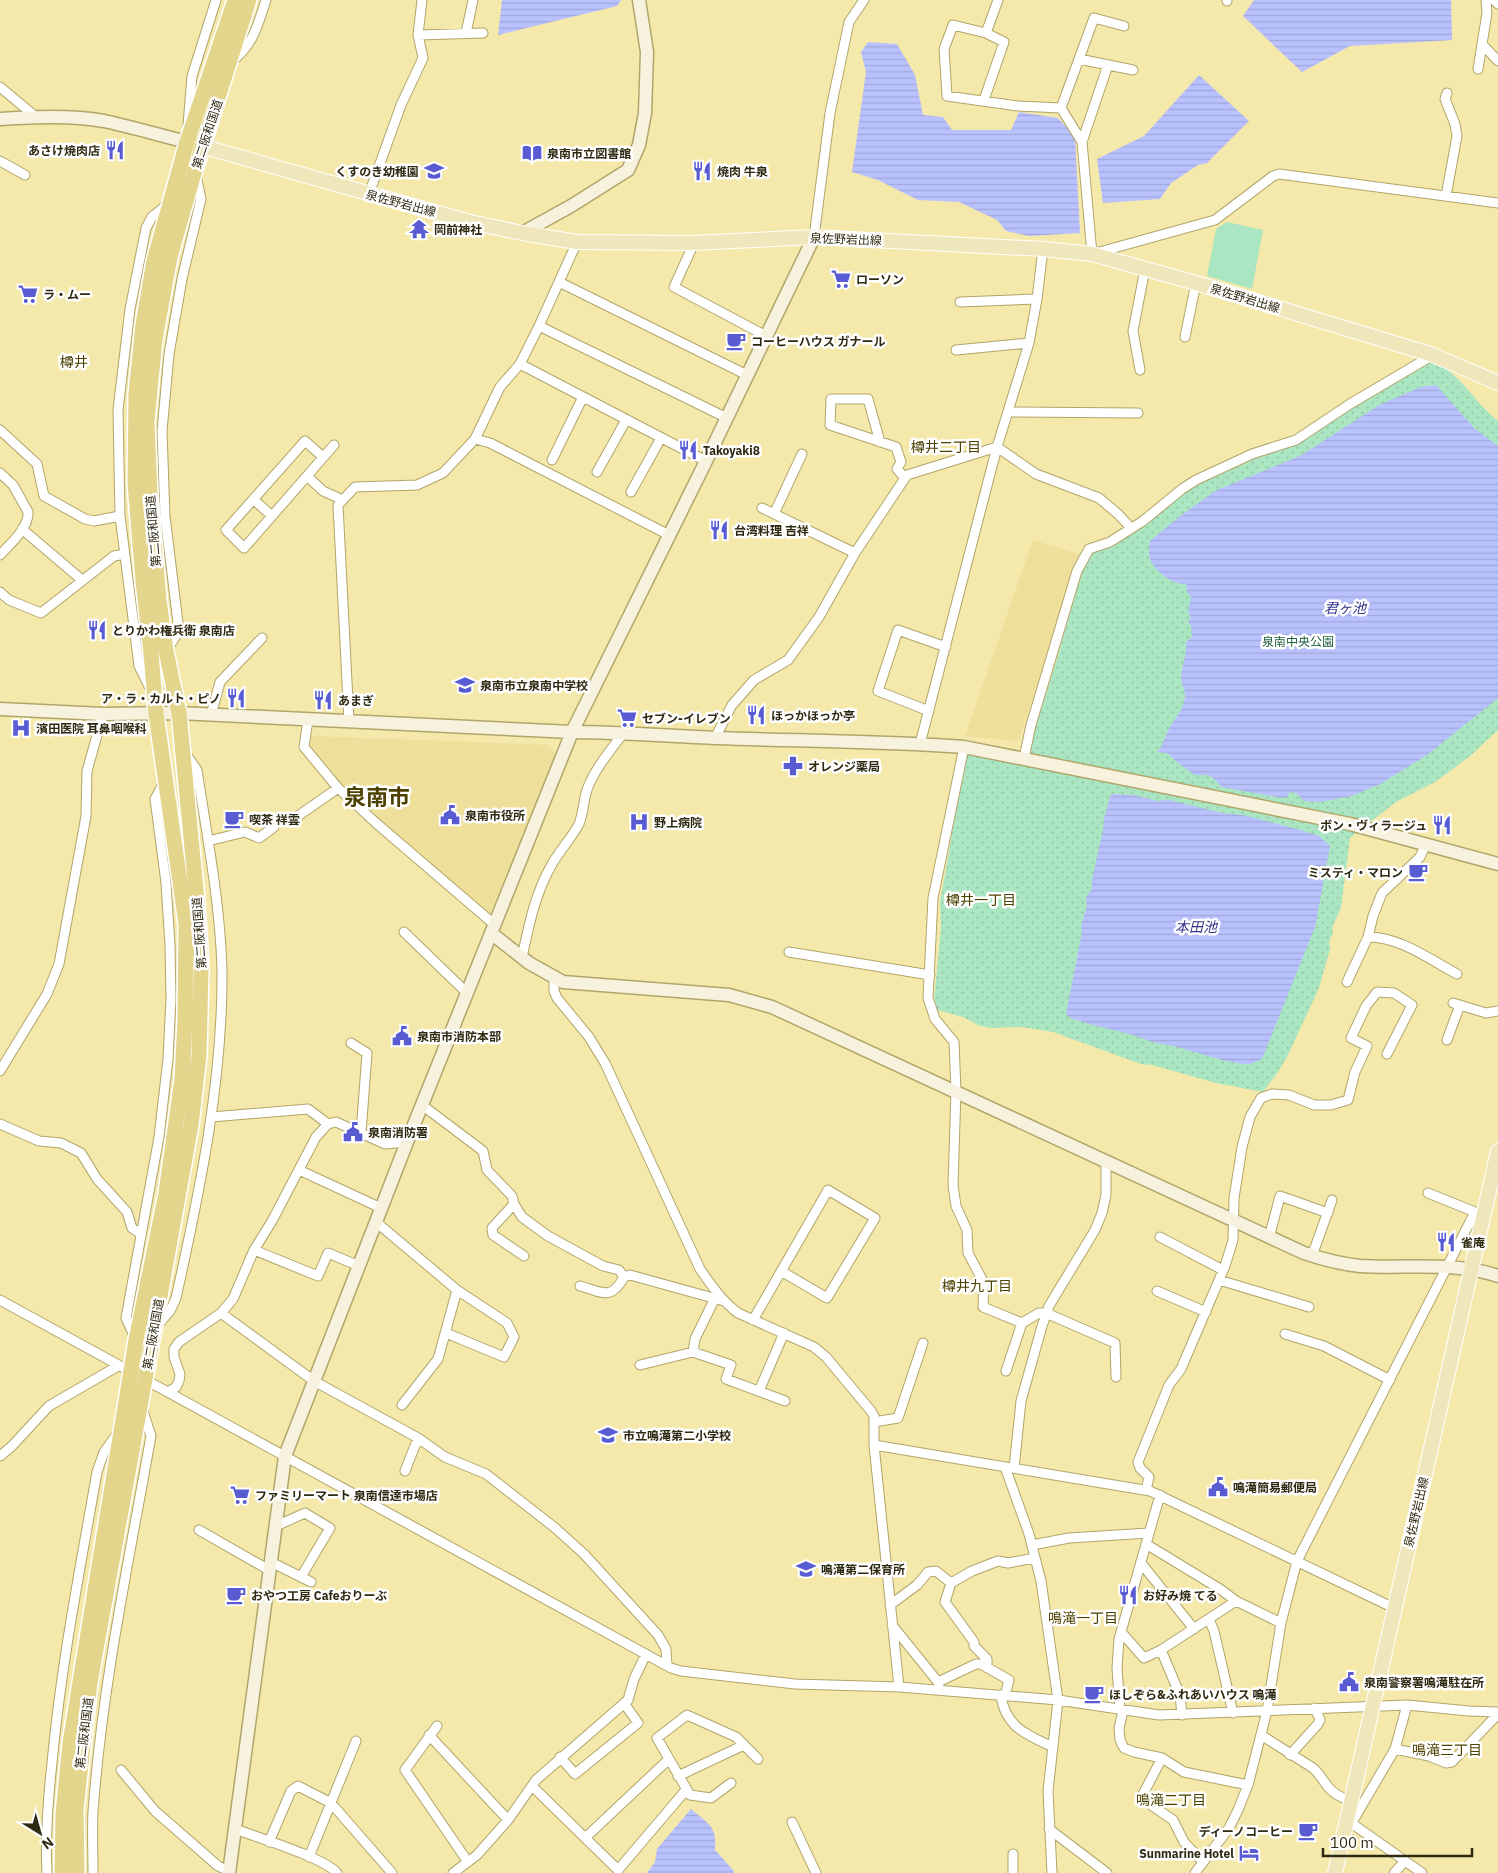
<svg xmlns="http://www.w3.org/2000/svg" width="1498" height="1873" viewBox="0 0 1498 1873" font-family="'IBM Plex Sans','Noto Sans JP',sans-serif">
	<defs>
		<pattern id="park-dots" width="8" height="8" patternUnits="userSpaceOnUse" patternTransform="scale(1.25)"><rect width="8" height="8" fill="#abe6c2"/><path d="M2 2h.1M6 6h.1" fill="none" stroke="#93c5a6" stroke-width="1.8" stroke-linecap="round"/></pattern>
		<pattern id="water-rules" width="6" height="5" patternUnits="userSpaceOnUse" patternTransform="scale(1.25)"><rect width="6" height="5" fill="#b9c2ff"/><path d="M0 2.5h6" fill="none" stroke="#9fa7da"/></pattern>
	</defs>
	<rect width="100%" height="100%" fill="#f5e8ab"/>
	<!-- built -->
	<path fill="#eedf9a" d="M1033 540 1079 554 1019 741 965 736Z
		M311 736 548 745 557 755 489 916 348 798 308 747Z"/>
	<!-- park -->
	<path fill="url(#park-dots)" d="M1433 361C1465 378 1472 400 1498 421V730L1470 756 1446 774 1435 782 1396 802 1350 838 1341 908 1332 928 1333 932 1329 942 1330 949 1319 988 1288 1055 1278 1072 1263 1092 1216 1083 1152 1065 1141 1064 1053 1032 1021 1027 991 1028 980 1026 963 1017 937 1010 934 1002 941 926 940 903 966 753 1025 763 1030 752 1036 726 1057 659 1077 588 1086 560 1091 553 1117 544 1143 525 1187 488 1226 467 1285 446 1426 363Z"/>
	<!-- pitch -->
	<path fill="#abe6c2" d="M1227 222 1263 230 1252 289 1207 276 1216 229Z"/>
	<!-- water -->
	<path fill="url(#water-rules)" d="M502 0H621L617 6 498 35Z
		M1254 0H1451L1452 40 1350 46 1302 72 1243 16Z
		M868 42 897 44 915 75 923 115 943 117 952 130H1011L1019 112 1058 118 1075 137 1080 233 1029 236 1006 231 997 220 959 202 918 200 878 180 852 172 866 72 861 52Z
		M1199 75 1249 121 1207 163 1198 165 1171 183 1160 199 1103 203 1097 159 1144 136Z
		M1436 385 1474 428 1498 446V698L1427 755 1380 784 1352 796 1319 802 1304 801 1296 793 1290 792 1287 797 1282 798 1222 787 1213 778 1207 775H1195L1178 763 1167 753 1157 752C1163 746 1164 739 1168 731 1174 718 1183 713 1185 696 1185 689 1181 684 1181 677 1182 666 1187 654 1186 642L1192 637 1191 625 1188 622 1191 617 1188 612 1191 597 1187 592 1186 584C1173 585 1156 572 1151 561 1148 556 1149 546 1150 541L1183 514 1217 490 1300 456 1381 404 1421 387Z
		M1111 794 1134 795 1157 801 1169 800 1222 813 1243 815 1304 831 1319 836 1330 846 1315 927 1262 1059 1250 1064H1243L1222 1060 1174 1046 1156 1043 1130 1034 1089 1024 1071 1018 1066 1014 1082 932 1081 926 1087 906 1086 897 1092 889V880L1103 830 1104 819Z
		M691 1809C708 1824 717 1825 715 1850L733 1870 734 1873H647L655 1862 657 1849Z"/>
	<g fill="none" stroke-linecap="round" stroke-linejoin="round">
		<defs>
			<path id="street" d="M1494 0 1498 4
				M1227 1V0
				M466 33 473 0
				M986 33 998 0
				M418 35 483 33
				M1482 44 1498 61
				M1079 59 1133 70
				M231 62C254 44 257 27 266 0
				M1478 69 1487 13 1486 0
				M0 87 36 117
				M984 100 1004 42 986 33 953 25 944 49 947 96 1018 106 1061 108 1082 142 1092 254 1215 220 1273 176 1279 174 1498 203
				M1061 108 1094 18 1124 26
				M188 125 192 76 216 0
				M1082 142 1108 65
				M0 161 25 175
				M369 194 401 105 423 58 418 35 422 0
				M1446 196 1457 136 1455 124 1445 99 1447 93
				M814 237 830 113 849 22 864 0
				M694 243 674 287 766 336
				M559 282 747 375
				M960 302 1037 299
				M539 326 727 418
				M1185 337 1196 283
				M956 350 1029 343
				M520 364 706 461
				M1140 370 1133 331 1145 269
				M1008 412 1138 413
				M0 430 37 464 44 496 85 519 94 521 120 516
				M475 439 490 443 669 535
				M880 442 868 399H831L830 425 896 447 901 462 897 469 905 478
				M323 457 305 441 226 530 244 548 334 445
				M552 460 583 397
				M597 472 626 420
				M0 473 13 485 28 512C29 528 10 544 0 555
				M307 476 323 491 343 500
				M631 492 661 438
				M254 500 272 516
				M762 508 855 553
				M774 514 802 454
				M22 529 82 580
				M0 592 9 600 41 613 114 556 125 554
				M166 651 177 634 178 623 165 516 162 431 169 354 182 279 201 199 196 176
				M150 688 139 666 120 516 118 410 130 309 146 228 152 217 169 203
				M929 711 878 691 898 630 946 647
				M211 715 220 682 262 638
				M308 720 304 747 338 788 376 823 495 925
				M349 721 338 505 355 487 417 485 443 473 475 439 500 387 520 364 539 326 577 242
				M715 738 732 705 754 680 788 660 819 617 855 553 907 475 997 447 1036 474 1099 498 1118 514 1131 528
				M920 744 997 447 1029 343 1037 299 1043 249
				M964 747 933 898 928 998 935 1019 954 1042 956 1091 953 1185 956 1206 967 1230 968 1253 984 1283 983 1307 1022 1323
				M1024 758 1031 725 1077 571 1089 549 1110 542 1143 521 1182 489 1196 480 1252 454 1296 440 1350 404 1433 355
				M298 816 338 788
				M208 841 245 832 259 838 274 827
				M404 932 467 993
				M1368 937C1400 937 1429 959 1457 974
				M789 952 930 975
				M522 957C529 925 535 894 551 866 559 851 571 839 579 824 584 812 583 799 588 787 596 767 611 750 624 732
				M554 977V991L557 998 589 1037 605 1063 700 1269C711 1285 722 1301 738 1313L814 1347 826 1357 871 1411 874 1416V1445L899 1687
				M1347 982 1368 937 1373 916 1382 893 1420 857 1426 844
				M1453 1003 1486 1013 1498 1011
				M1447 1040 1460 1005
				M351 1043 367 1053 361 1133
				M0 1071 47 994 59 964 86 816 87 771 103 714
				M422 1105 483 1151 487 1170 512 1196 514 1204 522 1217 548 1236 603 1266 619 1270 624 1277
				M211 1117 308 1109 328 1124
				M0 1124 39 1141 61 1143 81 1153 97 1179 127 1212 132 1228 141 1234
				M299 1170 381 1208
				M1428 1193 1480 1214
				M514 1204 492 1228 493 1235 524 1256
				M376 1222 457 1290 507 1323 514 1337 504 1357 446 1333
				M1160 1237 1223 1270
				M1269 1238 1280 1196 1328 1213
				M254 1250 318 1276 328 1253 359 1266
				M1312 1256 1332 1200
				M1219 1280 1309 1307
				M580 1286C602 1292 611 1301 624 1277L630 1275 724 1301
				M1157 1291 1206 1312
				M0 1300 671 1668 681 1671 795 1684 899 1687 1058 1700 1159 1715 1407 1705 1469 1711 1498 1712
				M221 1313 314 1381 418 1438 445 1457 486 1474 554 1527 584 1554 658 1635 666 1649 667 1666
				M753 1320 828 1190 875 1218 827 1298 781 1271
				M156 1327 170 1311 176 1298C200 1190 223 1080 222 969 220 902 207 836 197 770L185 753
				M1285 1334 1324 1346 1390 1380
				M135 1338 126 1318 159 1137 168 1059 171 999 170 945 166 883 155 799 164 782
				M693 1352 695 1339 715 1298
				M640 1365 693 1352 731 1365 726 1379 785 1401
				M1006 1371 1022 1323 1039 1313H1046L1115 1343 1116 1377
				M759 1391 784 1333
				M168 1392 176 1387 179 1381 180 1374 174 1357V1349L179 1342 221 1313 233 1299 254 1250 272 1221 316 1137 328 1124 336 1122 385 1144 407 1142
				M402 1405 438 1359 457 1290
				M874 1422 898 1418 923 1343
				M874 1445 1150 1491 1394 1608
				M0 1456 12 1446 49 1406 118 1366
				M1005 1467 1029 1534 1041 1581 1058 1700 1048 1791 1052 1873
				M1014 1468 1021 1401 1042 1326 1049 1306 1095 1230 1102 1213 1106 1195V1163
				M405 1471 418 1438
				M1146 1490 1149 1477 1140 1468 1138 1462 1169 1385 1181 1369 1225 1266 1233 1240 1234 1198 1242 1147 1250 1117 1261 1098 1272 1094 1289 1095 1314 1105H1331L1348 1100 1355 1072 1367 1046 1351 1038 1366 1006 1377 992 1394 993 1412 1005 1387 1054
				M276 1526 305 1513 330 1528 301 1577
				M199 1530 269 1570
				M1146 1544 1220 1589 1236 1601 1281 1623
				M1032 1545 1069 1538 1149 1533
				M271 1562 311 1582
				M1141 1563 1194 1629
				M951 1583 972 1571 998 1561 1008 1563 1035 1558
				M890 1605 917 1585 928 1572 936 1571 951 1583 945 1602 974 1642V1646L987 1659V1667
				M1209 1619 1214 1631 1233 1713
				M892 1625 938 1682 939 1685
				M1121 1632 1144 1658 1161 1650 1236 1601
				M1161 1650 1180 1695 1182 1715
				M938 1682 976 1664H981L1009 1680 1005 1696
				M1001 1695C1005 1727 1027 1735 1053 1747
				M1120 1710 1117 1668 1119 1639 1160 1495
				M1123 1711 1119 1728 1120 1740 1124 1748 1134 1752 1162 1758 1184 1772 1248 1785
				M437 1726 405 1770 468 1862
				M429 1735 508 1820
				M1261 1735 1313 1768C1320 1774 1323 1781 1329 1788 1335 1795 1342 1798 1351 1801
				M1395 1749 1429 1756 1446 1763 1452 1762 1498 1714
				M1290 1755 1318 1724 1320 1720 1315 1708
				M560 1757 575 1774 638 1723 624 1703
				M1162 1758 1141 1798 1173 1820 1184 1842 1203 1862
				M121 1770 155 1811 218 1866 229 1871
				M678 1776 744 1745
				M731 1783 711 1798 690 1795 657 1738 687 1715 736 1737 758 1759
				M532 1786 618 1870 686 1790
				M1347 1820 1422 1873
				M792 1822 816 1873
				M1351 1824 1395 1749 1407 1705
				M235 1829C256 1837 325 1858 337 1873
				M1049 1829 1107 1873
				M585 1838 669 1759
				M269 1842 291 1791 298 1786 331 1803 392 1873
				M1013 1854V1873
				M309 1857 356 1741
				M47 1873C45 1836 48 1799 52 1763 61 1665 80 1569 97 1472L104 1452 118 1433
				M93 1873C93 1853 92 1832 93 1812 102 1686 129 1560 151 1436L142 1408
				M453 1873 477 1855 508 1820 536 1780 628 1700 634 1679 646 1654
				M1195 1873 1229 1828 1238 1810 1248 1785 1267 1711 1281 1623 1297 1561 1475 1212
				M1394 1873 1405 1861"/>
			<path id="secondary" d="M0 119C34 117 71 115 104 121 132 127 159 135 187 142
				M522 233 571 206 628 170 639 145 645 113 647 52 639 0
				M0 709 103 714 179 713 572 732C620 732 668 736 716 738 799 741 881 741 964 747L1350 824 1498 864
				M491 933 529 963 563 982 729 995 772 1007 1304 1253C1322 1259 1341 1264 1360 1266 1406 1269 1453 1261 1498 1276
				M229 1873 285 1456 407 1142 572 732 706 461 814 237"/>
			<path id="primary" d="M187 142 470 222 522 233 577 242 694 243 814 237 1043 249 1092 254 1196 283 1433 355 1498 383
				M1335 1873 1498 1151"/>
			<path id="highway" d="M62 1873 63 1813 70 1743 136 1340 166 1193 182 1079 185 1020 186 924 156 714 151 653 143 581 135 483 136 394 143 324 154 261 187 142 235 0
				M77 1873 76 1810 90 1683 191 1125 199 1056 201 970 197 900 179 713 166 651 159 600 150 496 147 421 155 340 170 257 195 170 249 0"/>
		</defs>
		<!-- street casing -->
		<use href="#street" stroke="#b1a56a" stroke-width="11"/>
		<!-- secondary casing -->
		<use href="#secondary" stroke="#b1a56a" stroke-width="15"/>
		<!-- primary casing -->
		<use href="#primary" stroke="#fff" stroke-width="16"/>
		<!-- highway casing -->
		<use href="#highway" stroke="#fff" stroke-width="18"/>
		<!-- street -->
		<use href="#street" stroke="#fff" stroke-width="9"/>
		<!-- secondary -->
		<use href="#secondary" stroke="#f7f2dd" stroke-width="12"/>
		<!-- primary -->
		<use href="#primary" stroke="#efe6bb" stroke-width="14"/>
		<!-- highway -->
		<use href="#highway" stroke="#e4d58d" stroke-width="15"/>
	</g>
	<!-- icons -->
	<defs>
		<symbol id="restaurant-bare" viewBox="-9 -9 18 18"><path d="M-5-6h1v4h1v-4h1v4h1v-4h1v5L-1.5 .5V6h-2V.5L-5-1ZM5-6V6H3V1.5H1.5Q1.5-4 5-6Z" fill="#585bd2" stroke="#fff" stroke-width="2.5" paint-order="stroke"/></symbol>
		<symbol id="library-bare" viewBox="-9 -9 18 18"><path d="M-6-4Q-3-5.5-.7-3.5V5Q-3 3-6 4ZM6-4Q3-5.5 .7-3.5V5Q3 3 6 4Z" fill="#585bd2" stroke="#fff" stroke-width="2.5" paint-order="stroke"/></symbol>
		<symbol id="school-bare" viewBox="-9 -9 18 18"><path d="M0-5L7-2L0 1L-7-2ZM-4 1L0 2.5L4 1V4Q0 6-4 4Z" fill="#585bd2" stroke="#fff" stroke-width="2.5" paint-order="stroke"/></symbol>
		<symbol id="temple-bare" viewBox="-9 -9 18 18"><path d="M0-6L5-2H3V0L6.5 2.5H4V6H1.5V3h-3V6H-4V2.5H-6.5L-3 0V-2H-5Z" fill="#585bd2" stroke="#fff" stroke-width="2.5" paint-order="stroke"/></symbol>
		<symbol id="supermarket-bare" viewBox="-9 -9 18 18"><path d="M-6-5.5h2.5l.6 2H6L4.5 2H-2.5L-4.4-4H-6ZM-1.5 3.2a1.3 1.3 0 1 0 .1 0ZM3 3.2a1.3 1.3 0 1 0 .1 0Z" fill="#585bd2" stroke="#fff" stroke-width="2.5" paint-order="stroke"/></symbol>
		<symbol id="cafe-bare" viewBox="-9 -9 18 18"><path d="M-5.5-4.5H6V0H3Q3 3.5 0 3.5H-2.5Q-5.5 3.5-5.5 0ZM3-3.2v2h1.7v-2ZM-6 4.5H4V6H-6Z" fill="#585bd2" stroke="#fff" stroke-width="2.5" paint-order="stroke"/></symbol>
		<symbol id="hospital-bare" viewBox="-9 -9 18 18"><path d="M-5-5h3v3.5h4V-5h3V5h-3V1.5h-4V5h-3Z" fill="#585bd2" stroke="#fff" stroke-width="2.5" paint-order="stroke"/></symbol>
		<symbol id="pharmacy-bare" viewBox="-9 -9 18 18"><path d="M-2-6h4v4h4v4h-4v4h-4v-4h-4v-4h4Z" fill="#585bd2" stroke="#fff" stroke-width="2.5" paint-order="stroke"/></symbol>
		<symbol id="civic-bare" viewBox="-9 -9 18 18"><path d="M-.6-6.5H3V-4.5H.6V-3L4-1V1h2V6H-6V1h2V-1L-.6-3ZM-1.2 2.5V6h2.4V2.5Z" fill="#585bd2" stroke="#fff" stroke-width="2.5" paint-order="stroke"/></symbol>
		<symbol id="hotel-bare" viewBox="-9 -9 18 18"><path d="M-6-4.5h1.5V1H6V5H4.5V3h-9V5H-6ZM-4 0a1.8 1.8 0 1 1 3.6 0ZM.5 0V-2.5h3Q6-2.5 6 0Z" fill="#585bd2" stroke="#fff" stroke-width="2.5" paint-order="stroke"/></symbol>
	</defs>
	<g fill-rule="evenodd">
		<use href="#restaurant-bare" x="101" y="136" width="28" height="28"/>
		<use href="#library-bare" x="518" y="139" width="28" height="28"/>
		<use href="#school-bare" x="420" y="157" width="28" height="28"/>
		<use href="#restaurant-bare" x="688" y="157" width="28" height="28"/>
		<use href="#temple-bare" x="405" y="215" width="28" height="28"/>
		<use href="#supermarket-bare" x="827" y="265" width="28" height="28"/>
		<use href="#supermarket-bare" x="14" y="280" width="28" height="28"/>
		<use href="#cafe-bare" x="722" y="327" width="28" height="28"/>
		<use href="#restaurant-bare" x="674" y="436" width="28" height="28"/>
		<use href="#restaurant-bare" x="705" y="516" width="28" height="28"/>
		<use href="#restaurant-bare" x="83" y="616" width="28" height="28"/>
		<use href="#school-bare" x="451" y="671" width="28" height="28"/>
		<use href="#restaurant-bare" x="222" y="684" width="28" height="28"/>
		<use href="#restaurant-bare" x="309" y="686" width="28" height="28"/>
		<use href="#restaurant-bare" x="742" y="701" width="28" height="28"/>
		<use href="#supermarket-bare" x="613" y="704" width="28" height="28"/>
		<use href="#hospital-bare" x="7" y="714" width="28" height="28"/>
		<use href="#pharmacy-bare" x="779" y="752" width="28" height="28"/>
		<use href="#civic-bare" x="436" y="801" width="28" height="28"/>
		<use href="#cafe-bare" x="220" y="805" width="28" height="28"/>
		<use href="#hospital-bare" x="625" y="808" width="28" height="28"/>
		<use href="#restaurant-bare" x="1428" y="811" width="28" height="28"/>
		<use href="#cafe-bare" x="1404" y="858" width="28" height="28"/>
		<use href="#civic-bare" x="388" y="1022" width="28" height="28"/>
		<use href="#civic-bare" x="339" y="1118" width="28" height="28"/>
		<use href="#restaurant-bare" x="1432" y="1228" width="28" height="28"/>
		<use href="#school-bare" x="594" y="1421" width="28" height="28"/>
		<use href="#civic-bare" x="1204" y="1473" width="28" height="28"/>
		<use href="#supermarket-bare" x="226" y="1481" width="28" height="28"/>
		<use href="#school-bare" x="792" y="1555" width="28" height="28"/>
		<use href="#cafe-bare" x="222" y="1581" width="28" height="28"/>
		<use href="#restaurant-bare" x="1114" y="1581" width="28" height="28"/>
		<use href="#civic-bare" x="1335" y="1668" width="28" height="28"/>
		<use href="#cafe-bare" x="1080" y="1680" width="28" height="28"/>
		<use href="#cafe-bare" x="1294" y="1817" width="28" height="28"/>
		<use href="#hotel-bare" x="1235" y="1839" width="28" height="28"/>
	</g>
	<g text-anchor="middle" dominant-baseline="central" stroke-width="5" stroke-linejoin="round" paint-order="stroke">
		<!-- street labels -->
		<g font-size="12" fill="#2e2911" stroke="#fff">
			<text transform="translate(207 134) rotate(-72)">第二阪和国道</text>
			<text transform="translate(401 203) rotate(15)">泉佐野岩出線</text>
			<text transform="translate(846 239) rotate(2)">泉佐野岩出線</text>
			<text transform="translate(1245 298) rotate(17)">泉佐野岩出線</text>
			<text transform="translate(153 531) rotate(-95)">第二阪和国道</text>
			<text transform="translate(199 933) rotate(-94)">第二阪和国道</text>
			<text transform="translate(153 1334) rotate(-80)">第二阪和国道</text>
			<text transform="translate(1416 1512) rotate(-77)">泉佐野岩出線</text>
			<text transform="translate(84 1733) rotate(-83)">第二阪和国道</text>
		</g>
		<!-- poi labels -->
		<g font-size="12" font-weight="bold" fill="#2e2911" stroke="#fff" text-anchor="start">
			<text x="100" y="150" text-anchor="end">あさけ焼肉店</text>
			<text x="547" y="153">泉南市立図書館</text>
			<text x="419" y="171" text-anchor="end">くすのき幼稚園</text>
			<text x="717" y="171">焼肉 牛泉</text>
			<text x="434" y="229">岡前神社</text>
			<text x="856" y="279">ローソン</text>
			<text x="43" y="294">ラ・ムー</text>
			<text x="751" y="341">コーヒーハウス ガナール</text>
			<text x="703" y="450">Takoyaki8</text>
			<text x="734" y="530">台湾料理 吉祥</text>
			<text x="112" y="630">とりかわ権兵衛 泉南店</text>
			<text x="480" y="685">泉南市立泉南中学校</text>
			<text x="221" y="698" text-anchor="end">ア・ラ・カルト・ピノ</text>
			<text x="338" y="700">あまぎ</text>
			<text x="771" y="715">ほっかほっか亭</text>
			<text x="642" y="718">セブン-イレブン</text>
			<text x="36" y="728">濱田医院 耳鼻咽喉科</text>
			<text x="808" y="766">オレンジ薬局</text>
			<text x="465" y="815">泉南市役所</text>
			<text x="249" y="819">喫茶 祥雲</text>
			<text x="654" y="822">野上病院</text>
			<text x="1427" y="825" text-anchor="end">ボン・ヴィラージュ</text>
			<text x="1403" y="872" text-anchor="end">ミスティ・マロン</text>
			<text x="417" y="1036">泉南市消防本部</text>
			<text x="368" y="1132">泉南消防署</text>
			<text x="1461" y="1242">雀庵</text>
			<text x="623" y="1435">市立鳴滝第二小学校</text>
			<text x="1233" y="1487">鳴滝簡易郵便局</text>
			<text x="255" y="1495">ファミリーマート 泉南信達市場店</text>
			<text x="821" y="1569">鳴滝第二保育所</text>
			<text x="251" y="1595">おやつ工房 Cafeおりーぶ</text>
			<text x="1143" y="1595">お好み焼 てる</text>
			<text x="1364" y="1682">泉南警察署鳴滝駐在所</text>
			<text x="1109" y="1694">ほしぞら&amp;ふれあいハウス 鳴滝</text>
			<text x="1293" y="1831" text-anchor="end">ディーノコーヒー</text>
			<text x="1234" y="1853" text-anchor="end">Sunmarine Hotel</text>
		</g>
		<!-- park labels -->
		<g font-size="12" fill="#236040" stroke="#fff">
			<text x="1298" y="641">泉南中央公園</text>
		</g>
		<!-- neighbourhood labels -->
		<g font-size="14" fill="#4d4100" stroke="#fff">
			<text x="74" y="362">樽井</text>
			<text x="946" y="447">樽井二丁目</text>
			<text x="981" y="900">樽井一丁目</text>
			<text x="977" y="1286">樽井九丁目</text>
			<text x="1083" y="1618">鳴滝一丁目</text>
			<text x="1447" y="1750">鳴滝三丁目</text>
			<text x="1171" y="1800">鳴滝二丁目</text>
		</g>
		<!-- water labels -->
		<g font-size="14" font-style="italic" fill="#35368a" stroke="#fff">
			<text x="1345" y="608">君ヶ池</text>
			<text x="1196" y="927">本田池</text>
		</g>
		<!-- town labels -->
		<g font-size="22" font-weight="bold" fill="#4d4100" stroke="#fff">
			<text x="377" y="796">泉南市</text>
		</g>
	</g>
	<!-- north arrow -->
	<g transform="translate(40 1833) rotate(143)" stroke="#ffffff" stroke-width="4" paint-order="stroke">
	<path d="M0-4L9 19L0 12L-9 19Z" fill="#2e2911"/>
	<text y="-8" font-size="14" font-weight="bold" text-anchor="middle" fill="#2e2911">N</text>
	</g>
	<!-- scale -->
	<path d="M1323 1848v8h149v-8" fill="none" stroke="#2e2911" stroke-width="2.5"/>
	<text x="1330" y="1848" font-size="15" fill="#2e2911" stroke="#ffffff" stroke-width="4" paint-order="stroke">100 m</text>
</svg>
